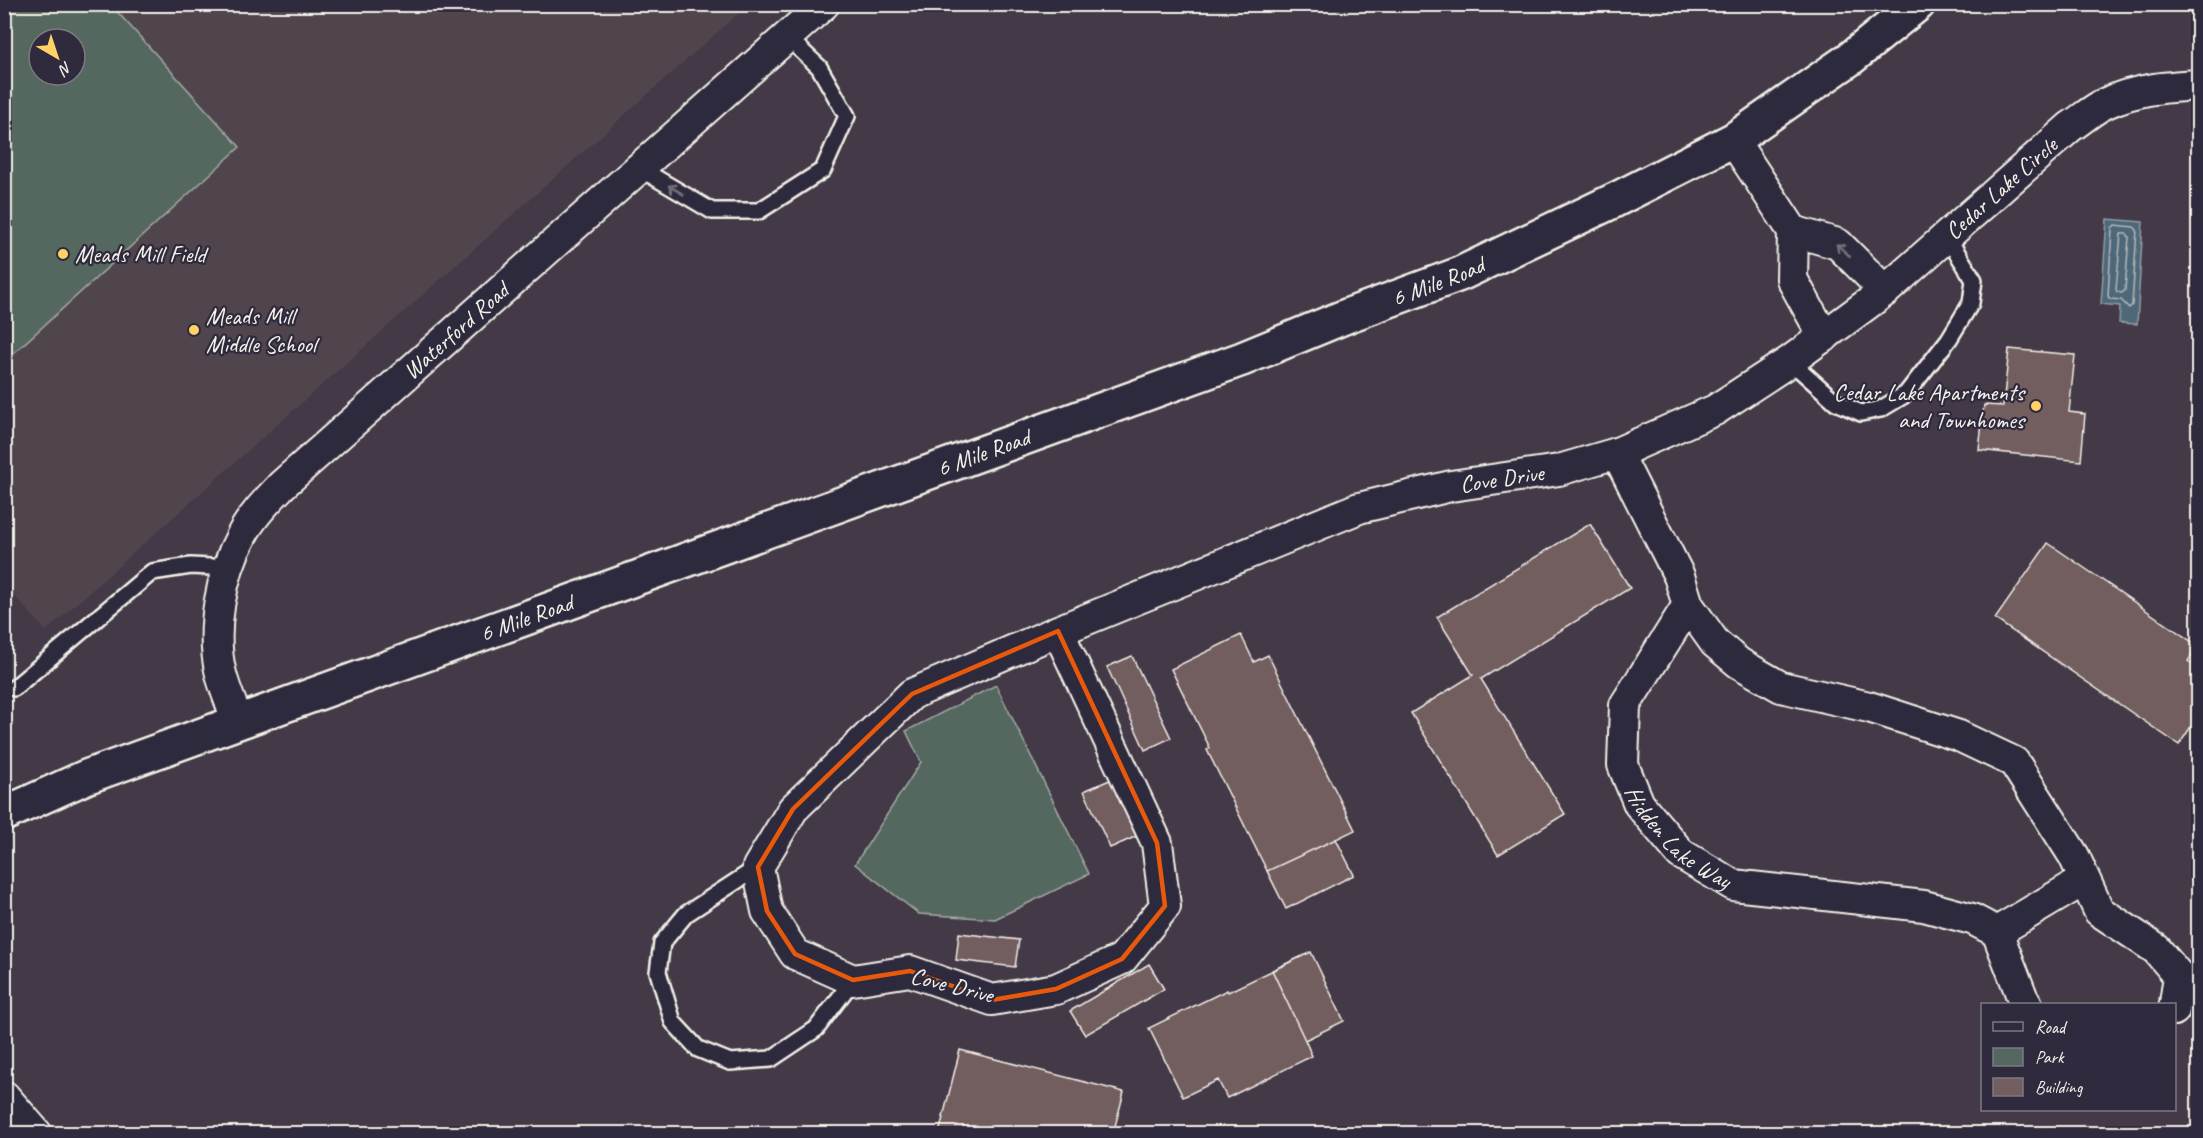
<svg xmlns="http://www.w3.org/2000/svg" width="2203" height="1138" viewBox="0 0 2203 1138" font-family="Caveat,sans-serif">
	<rect width="100%" height="100%" fill="#433947"/>
	<filter id="ink" filterUnits="userSpaceOnUse"><feTurbulence type="fractalNoise" baseFrequency=".0167" numOctaves="2"/><feDisplacementMap in="SourceGraphic" scale="12" xChannelSelector="R" yChannelSelector="G"/><feConvolveMatrix kernelMatrix="1 2 1 2 8 2 1 2 1" color-interpolation-filters="sRGB"/></filter>
	<g filter="url(#ink)">
		<!-- built -->
		<path fill="#51444e" fill-rule="evenodd" d="M4 5H748L46 631 5 585ZM39 39H75V75H39Z"/>
		<!-- green -->
		<path fill="#546861" stroke="#a4aca4" stroke-width="1.5" fill-rule="evenodd" d="M5 4 111 5 240 147 5 361ZM39 39H75V75H39Z
			M996 685 1089 874 995 919 919 914 855 864 921 762 906 731Z"/>
		<!-- water -->
		<path fill="#4f6779" stroke="#919ea5" stroke-width="1.5" d="M2107 219 2143 222 2137 324 2119 323 2120 306 2101 304Z"/>
		<g fill="none" stroke-linecap="round" stroke-linejoin="round">
			<!-- shore -->
			<path stroke="#b2babc" stroke-width="1.5" d="M2115 225 2134 227 2137 230 2132 305 2129 308 2121 300 2110 299 2108 296 2112 228Z
				M2121 234H2127L2129 237 2125 290 2122 293 2117 292 2116 289Z"/>
		</g>
		<!-- building -->
		<path fill="#725d5f" stroke="#f4f1e8" stroke-width="1.5" d="M2009 349 2075 355 2069 412 2085 414 2081 461 1979 450 1984 405 2003 406Z
			M1590 524 1630 588 1481 679 1565 814 1498 855 1411 713 1473 675 1437 617Z
			M2048 543 2198 646 2188 661 2198 668V716L2179 745 1995 619Z
			M1241 635 1254 662 1268 655 1355 830 1336 839 1354 875 1286 909 1207 750 1210 748 1171 669Z
			M1132 656 1171 738 1145 750 1107 667Z
			M1112 779 1137 836 1110 848 1084 791Z
			M1336 839 1354 875 1286 909 1267 871Z
			M959 933 1019 940 1015 967 956 960Z
			M1311 952 1344 1021 1305 1040 1312 1056 1227 1098 1218 1080 1183 1097 1149 1028 1227 990 1228 992Z
			M1311 952 1344 1021 1305 1040 1272 970Z
			M1149 964 1164 989 1085 1035 1070 1011Z
			M960 1050 1124 1092 1113 1134 939 1133Z"/>
		<g fill="none" stroke-linecap="round" stroke-linejoin="round">
			<defs>
				<path id="lane" d="M639 168 712 211H759L823 170 847 116 819 67 787 37
					M1790 361 1836 402 1861 413 1881 409 1906 394 1949 339 1971 303 1974 280 1947 237
					M14 688 152 572 191 566 229 568
					M758 867 686 914 662 943 658 972 673 1022 698 1049 730 1062 771 1059 816 1029 853 980"/>
				<g id="street">
					<path d="M1733 140 1793 231"/>
					<path d="M1824 337 1792 279 1793 231 1838 244 1885 291"/>
					<path d="M1617 453 1679 576 1688 605 1715 643 1739 663 1781 687 1869 707 1959 736 2014 762 2074 856 2099 911 2156 949 2179 976 2174 1010"/>
					<path id="s1" d="M1688 605 1625 705 1623 765 1639 804 1681 854 1733 885 1924 906 1972 919 1997 932 2023 999 2027 1004"/>
					<path id="s2" d="M1058 631 1359 508 1451 486 1559 470 1617 453 1715 410 1790 361 1885 291 2070 127C2082 119 2093 109 2106 103 2136 89 2166 87 2198 85"/>
					<path d="M1058 631 1157 843 1165 906 1122 959 1056 989 992 1000 910 971 853 980 795 954 767 911 758 867 793 809 912 694Z"/>
					<path id="s3" d="M238 721C232 706 225 690 221 674 210 631 221 574 242 535 252 516 267 501 282 485L824 4"/>
					<path d="M1997 932 2084 880"/>
					<path d="M5 1097 37 1134"/>
				</g>
				<g id="secondary">
					<path id="s4" d="M4 814 86 777 1242 359 1349 315 1460 274 1615 200 1733 140 1851 58 1918 4"/>
				</g>
			</defs>
			<!-- lane casing -->
			<use href="#lane" stroke="#f4f1e8" stroke-width="20"/>
			<!-- street casing -->
			<use href="#street" stroke="#f4f1e8" stroke-width="34"/>
			<!-- secondary casing -->
			<use href="#secondary" stroke="#f4f1e8" stroke-width="38"/>
			<!-- lane -->
			<use href="#lane" stroke="#2f2a3d" stroke-width="15"/>
			<!-- street -->
			<use href="#street" stroke="#2f2a3d" stroke-width="30"/>
			<!-- secondary -->
			<use href="#secondary" stroke="#2f2a3d" stroke-width="33"/>
		</g>
		<!-- one-way arrows -->
		<defs><path id="oneway-shaft" d="M-6 0H5M1.5-3L5.5 0L1.5 3" fill="none" stroke-width="1.6" stroke-linecap="round" stroke-linejoin="round" transform="scale(1.5)"/></defs>
		<g stroke="#747079">
			<use href="#oneway-shaft" transform="translate(676 190) rotate(-149)"/>
			<use href="#oneway-shaft" transform="translate(1843 250) rotate(-138)"/>
		</g>
	</g>
	<!-- marked area -->
	<path fill="none" stroke="#e8590c" stroke-width="4.5" stroke-linejoin="round" d="M1058 631 1157 843 1165 906 1122 959 1056 989 992 1000 910 971 853 980 795 954 767 911 758 867 793 809 912 694Z"/>
	<!-- markers -->
	<g fill="#ffd166" stroke="#2f2a3d" stroke-width="2">
		<circle cx="63" cy="254" r="6"/>
		<circle cx="194" cy="330" r="6"/>
		<circle cx="2036" cy="406" r="6"/>
	</g>
	<g text-anchor="middle" dominant-baseline="central" stroke-width="4.5" stroke-linejoin="round" paint-order="stroke">
		<!-- street labels -->
		<g font-size="24" fill="#f4f1e8" stroke="#2f2a3d">
			<text stroke="none"><textPath href="#s2" startOffset="1059">Cedar Lake Circle</textPath></text>
			<text stroke="none"><textPath href="#s4" startOffset="1530">6 Mile Road</textPath></text>
			<text stroke="none"><textPath href="#s3" startOffset="490">Waterford Road</textPath></text>
			<text stroke="none"><textPath href="#s4" startOffset="1044">6 Mile Road</textPath></text>
			<text stroke="none"><textPath href="#s2" startOffset="471">Cove Drive</textPath></text>
			<text stroke="none"><textPath href="#s4" startOffset="558">6 Mile Road</textPath></text>
			<text stroke="none"><textPath href="#s1" startOffset="272">Hidden Lake Way</textPath></text>
			<text transform="translate(952 985) rotate(14)">Cove Drive</text>
		</g>
		<!-- poi labels -->
		<g font-size="24" fill="#f4f1e8" stroke="#2f2a3d" text-anchor="start">
			<text x="75" y="254">Meads Mill Field</text>
			<text x="206" y="316">Meads Mill<tspan x="206" dy="28">Middle School</tspan></text>
			<text x="2024" y="392" text-anchor="end">Cedar Lake Apartments<tspan x="2024" dy="28">and Townhomes</tspan></text>
		</g>
	</g>
	<!-- margin -->
	<rect width="2203" height="1138" fill="none" stroke="#2f2a3d" stroke-width="24"/>
	<rect x="12" y="12" width="2179" height="1114" fill="none" stroke="#f4f1e8" stroke-width="2" filter="url(#ink)"/>
	<!-- legend -->
	<rect x="1981" y="1003" width="195" height="108" fill="#2f2a3d" stroke="#7e7a81" stroke-width="1.5"/>
	<rect x="1993" y="1022" width="30" height="9" fill="#2f2a3d" stroke="#7e7a81" stroke-width="1.5"/>
	<text x="2035" y="1033" font-size="18" fill="#f4f1e8">Road</text>
	<rect x="1993" y="1048" width="30" height="18" fill="#546861" stroke="#7e7a81" stroke-width="1.5"/>
	<text x="2035" y="1063" font-size="18" fill="#f4f1e8">Park</text>
	<rect x="1993" y="1078" width="30" height="18" fill="#725d5f" stroke="#7e7a81" stroke-width="1.5"/>
	<text x="2035" y="1093" font-size="18" fill="#f4f1e8">Building</text>
	<!-- north arrow -->
	<g transform="translate(57 57) rotate(141)"><circle r="28" fill="#2f2a3d" stroke="#7e7a81" stroke-width="1.5"/>
	<path d="M0-4.5L10 22L0 15L-10 22Z" fill="#ffd166"/>
	<text y="-9" font-size="16" font-weight="bold" text-anchor="middle" fill="#f4f1e8">N</text>
	</g>
</svg>
